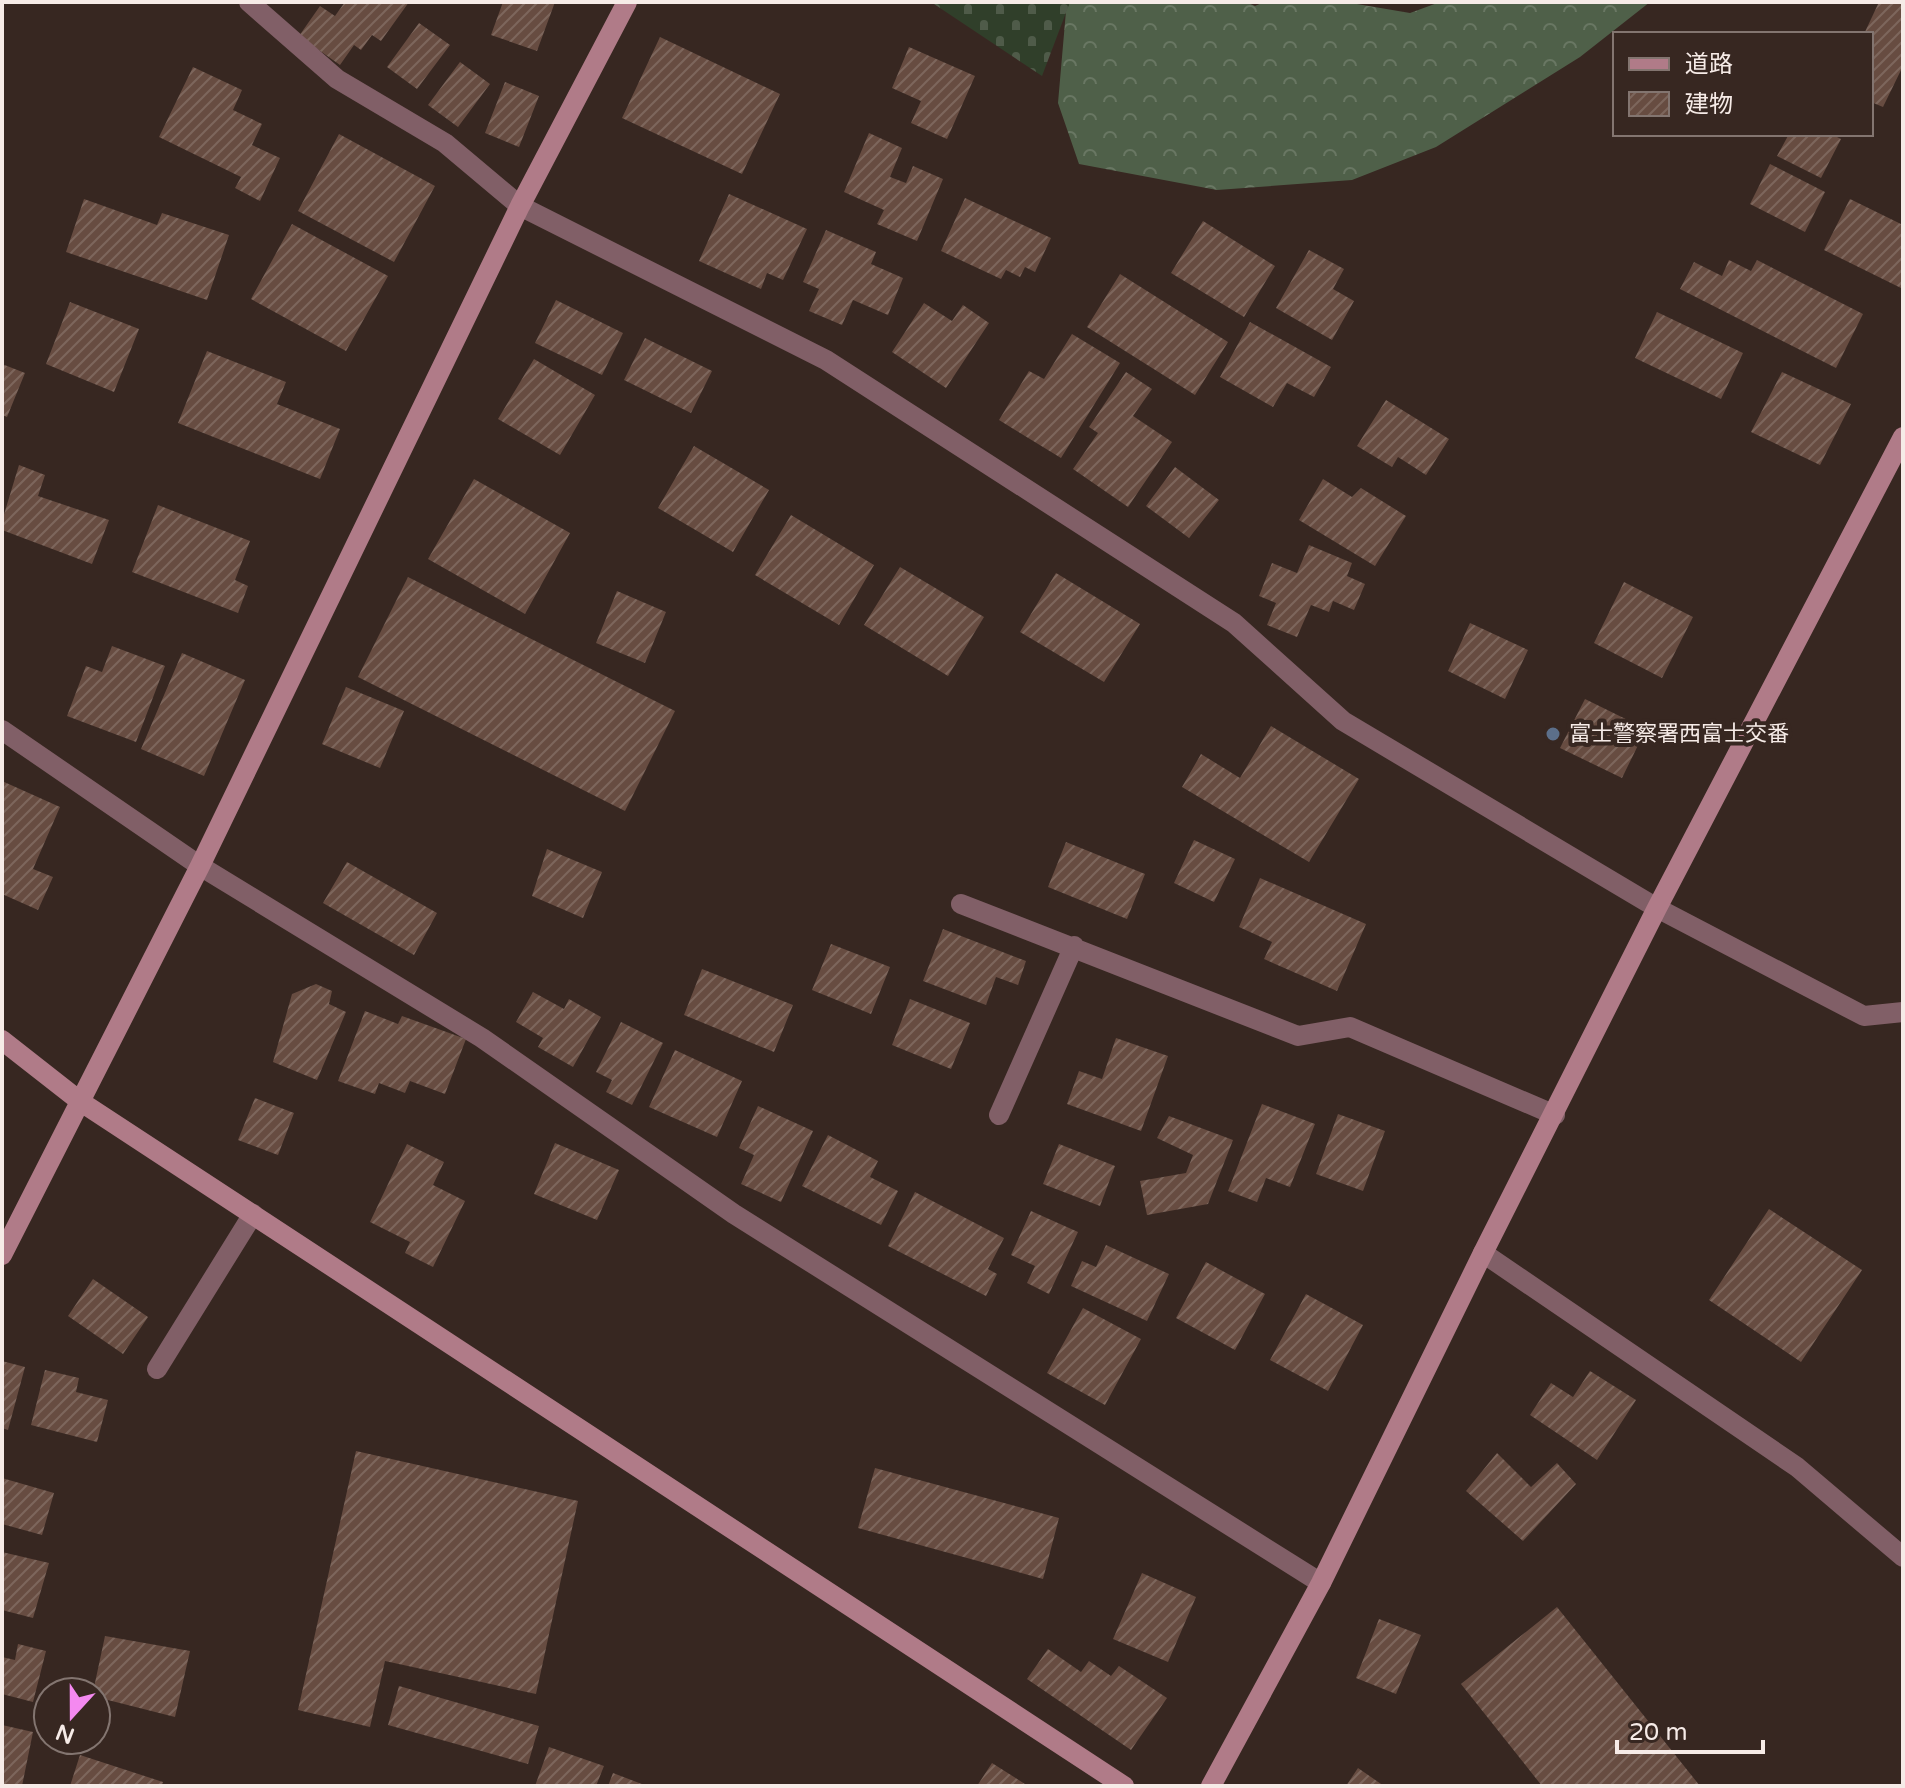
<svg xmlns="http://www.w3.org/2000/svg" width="1905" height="1788" viewBox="0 0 1905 1788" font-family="'Varela Round','Noto Sans JP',sans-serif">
	<defs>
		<pattern id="forest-crowns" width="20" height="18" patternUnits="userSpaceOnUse" patternTransform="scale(2)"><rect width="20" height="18" fill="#4f6049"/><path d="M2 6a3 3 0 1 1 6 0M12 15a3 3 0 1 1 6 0" fill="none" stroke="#697763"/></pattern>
		<pattern id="cemetery-stones" width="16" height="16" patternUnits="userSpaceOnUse" patternTransform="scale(2)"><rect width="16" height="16" fill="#303f2a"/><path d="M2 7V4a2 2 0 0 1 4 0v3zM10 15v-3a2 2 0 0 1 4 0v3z" fill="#4f5b49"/></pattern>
		<pattern id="building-hatch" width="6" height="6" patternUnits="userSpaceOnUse" patternTransform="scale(2)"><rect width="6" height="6" fill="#674c41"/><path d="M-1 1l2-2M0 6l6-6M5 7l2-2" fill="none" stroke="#7d665c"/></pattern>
	</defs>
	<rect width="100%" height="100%" fill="#372721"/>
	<!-- forest -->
	<path fill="url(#forest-crowns)" d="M1070 2H1246L1255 6 1264 2H1345L1410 13 1440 2H1650L1580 57 1436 147 1352 180 1217 190 1079 164 1058 103 1066 11Z"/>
	<!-- cemetery -->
	<path fill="url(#cemetery-stones)" d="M931 2H1070L1042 76Z"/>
	<!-- building -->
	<path fill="url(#building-hatch)" d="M345 2H409L381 41 372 35 361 50 354 45 340 65 299 36 320 6 335 16Z
		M503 2H555L537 51 491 35Z
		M1879 2H1903V66L1883 107 1871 102V34H1864Z
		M419 23 450 45 417 89 387 67Z
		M660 37 780 94 742 174 622 118Z
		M909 47 975 76 947 139 911 123 921 101 892 88Z
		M460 62 490 84 458 127 428 105Z
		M193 67 242 90 233 110 262 124 252 145 280 158 260 201 235 188 241 177 159 137Z
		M505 82 539 96 519 147 485 133Z
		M869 133 902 148 890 177 906 183 913 166 943 179 917 241 877 224 884 210 844 192Z
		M339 134 435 186 394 262 298 211Z
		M1789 134H1831L1841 139 1821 178 1777 156Z
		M1770 164 1825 192 1805 232 1750 204Z
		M729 194 807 229 783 280 767 273 761 289 699 261Z
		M965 198 1051 238 1035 272 1025 267 1020 277 1006 270 1001 279 941 251Z
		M84 199 157 225 162 213 229 235 207 300 66 252Z
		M1850 199 1903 225V289L1824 250Z
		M1203 221 1275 266 1244 317 1171 273Z
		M292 224 388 276 346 351 251 299Z
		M826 230 876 252 871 264 903 278 888 315 853 300 842 325 809 311 819 289 803 282Z
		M1309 250 1344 269 1333 289 1354 301 1332 340 1276 308Z
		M1729 260 1751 271 1757 260 1863 314 1836 368 1680 289 1694 262 1722 276Z
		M1120 274 1228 342 1195 395 1087 327Z
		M556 300 623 333 602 375 535 343Z
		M70 302 139 329 114 392 46 364Z
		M924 303 952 321 963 305 989 323 946 388 892 352Z
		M1657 312 1743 353 1721 399 1635 358Z
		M1250 322 1331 367 1314 397 1287 383 1273 407 1220 377Z
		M1072 334 1120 363 1061 458 999 420 1029 371 1044 379Z
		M645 338 712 371 691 413 624 380Z
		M207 351 286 382 277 404 340 429 320 479 178 423Z
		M534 359 595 395 560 455 498 419Z
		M2 364 25 373 7 417 2 415Z
		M1126 372 1152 389 1133 416 1172 442 1128 507 1073 469 1098 433 1089 427Z
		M1782 372 1851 404 1820 465 1751 432Z
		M1386 400 1449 439 1426 475 1398 457 1392 467 1357 446Z
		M694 446 769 490 733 552 658 508Z
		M19 465 45 475 38 496 109 520 92 564 2 530V521Z
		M1175 467 1219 500 1189 538 1146 506Z
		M474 479 570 533 525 614 428 559Z
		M1323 479 1352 497 1361 488 1406 516 1375 566 1299 520Z
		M158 505 250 541 235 580 248 586 238 613 132 572Z
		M791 515 874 565 839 625 755 575Z
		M1309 545 1352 563 1347 576 1365 584 1354 610 1333 601 1329 612 1311 605 1297 637 1267 625 1276 603 1259 596 1272 563 1297 573Z
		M900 567 984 617 948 676 864 625Z
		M1056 573 1140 624 1104 682 1020 632Z
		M408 577 675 711 625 811 358 677Z
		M1624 582 1693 617 1662 678 1594 643Z
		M617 591 666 612 645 663 596 643Z
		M1470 623 1528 650 1505 699 1448 671Z
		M112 646 165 666 136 742 67 716 86 666 102 672Z
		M182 653 245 680 204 776 141 749Z
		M346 687 404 711 380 768 322 744Z
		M1585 699 1646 729 1622 778 1560 748Z
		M1271 726 1359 779 1309 862 1182 787 1201 754 1240 778Z
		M2 781 60 807 33 869 53 877 38 910 2 894Z
		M1194 840 1235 859 1214 902 1174 883Z
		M1066 842 1145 874 1127 919 1048 887Z
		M547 849 602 872 583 918 532 896Z
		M347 862 437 913 414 955 323 903Z
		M1260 878 1366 924 1337 991 1264 959 1272 942 1239 927Z
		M943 929 1026 961 1018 985 996 977 986 1005 923 981Z
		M831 944 890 967 871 1014 812 990Z
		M702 969 793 1005 774 1052 684 1015Z
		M316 984 332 991 329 1004 346 1012 317 1080 273 1062 292 994Z
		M533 992 564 1009 569 999 601 1017 573 1067 538 1047 543 1038 516 1022Z
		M910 999 970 1023 951 1069 892 1045Z
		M365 1011 398 1024 402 1016 466 1039 445 1094 410 1081 405 1093 379 1083 375 1094 338 1081Z
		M621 1022 663 1043 632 1105 606 1092 612 1080 596 1072Z
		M1116 1038 1168 1056 1141 1131 1067 1104 1079 1071 1102 1079Z
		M675 1050 742 1081 717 1137 649 1107Z
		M255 1098 294 1113 278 1155 238 1140Z
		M1262 1104 1315 1124 1290 1187 1266 1178 1257 1202 1228 1191Z
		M758 1106 813 1131 781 1202 741 1184 754 1155 739 1148Z
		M1338 1114 1385 1131 1363 1191 1316 1174Z
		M1169 1116 1233 1140 1208 1204 1147 1215 1140 1181 1186 1173 1193 1155 1157 1138Z
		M828 1135 878 1161 870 1177 898 1191 881 1225 802 1186Z
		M555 1143 619 1170 597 1220 534 1194Z
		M407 1144 444 1162 433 1185 465 1201 433 1267 405 1253 410 1242 370 1222Z
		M1059 1144 1115 1166 1100 1206 1043 1184Z
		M915 1192 1004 1238 988 1269 997 1274 986 1296 888 1246Z
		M1769 1209 1862 1270 1801 1362 1709 1300Z
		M1031 1211 1078 1232 1049 1294 1027 1283 1035 1266 1011 1255Z
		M1106 1245 1169 1274 1147 1321 1071 1286 1082 1261 1096 1267Z
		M1206 1262 1265 1294 1235 1350 1176 1318Z
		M93 1279 148 1317 123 1354 68 1316Z
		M1306 1294 1363 1325 1328 1391 1270 1360Z
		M1083 1308 1141 1339 1105 1405 1047 1373Z
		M2 1361 25 1367 8 1430 2 1428Z
		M45 1370 79 1378 76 1392 108 1400 97 1442 31 1425Z
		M1590 1371 1636 1400 1597 1460 1530 1415 1551 1383 1573 1397Z
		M356 1451 578 1501 536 1694 385 1661 370 1727 298 1710Z
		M1497 1453 1531 1487 1557 1463 1576 1484 1523 1541 1466 1491Z
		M875 1468 1059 1518 1043 1579 858 1528Z
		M2 1478 54 1493 42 1535 2 1524Z
		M2 1552 49 1563 33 1618 2 1610Z
		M1142 1573 1196 1597 1168 1662 1113 1639Z
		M1557 1607 1700 1786H1542L1461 1684Z
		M1379 1619 1421 1635 1396 1694 1356 1678Z
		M105 1636 190 1651 175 1717 96 1697V1692H93Z
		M18 1644 46 1651 33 1702 2 1694V1657L15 1660Z
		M1048 1649 1081 1672 1089 1661 1111 1676 1119 1666 1167 1698 1131 1750 1027 1679Z
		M399 1686 539 1726 528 1764 388 1725Z
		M2 1725 33 1732 22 1786H2Z
		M549 1747 604 1766 596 1786H535Z
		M80 1755 163 1782 162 1786H70Z
		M992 1763 1028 1786H977Z
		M1358 1768 1384 1786H1346Z
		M613 1773 647 1786H608Z"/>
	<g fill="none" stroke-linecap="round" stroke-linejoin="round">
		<!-- street -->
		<path stroke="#815f67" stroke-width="20" d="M249 2 337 79 445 143 520 206 826 360 1234 623 1343 721 1657 908 1864 1016 1903 1012
			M2 730 200 866 482 1038 734 1214 1321 1583
			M961 904 1298 1036 1350 1027 1555 1115
			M999 1115 1074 946
			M1483 1253 1797 1467 1903 1557
			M157 1369 253 1214"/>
		<!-- secondary -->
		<path stroke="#b07b88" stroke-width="20" d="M2 1040 81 1102 1124 1786
			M2 1255 200 866 520 206 627 2
			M1211 1786 1321 1583 1483 1253 1657 908 1903 437"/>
	</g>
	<!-- markers -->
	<circle fill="#5c6f8a" stroke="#372721" stroke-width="3" cx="1553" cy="734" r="8"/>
	<g text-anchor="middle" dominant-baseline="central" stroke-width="8" stroke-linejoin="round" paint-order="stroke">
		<!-- poi labels -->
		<g font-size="22" fill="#f6ebe7" stroke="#372721" text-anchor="start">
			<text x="1569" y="734">富士警察署西富士交番</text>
		</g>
	</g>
	<!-- border -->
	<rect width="1905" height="1788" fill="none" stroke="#f6ebe7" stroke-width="8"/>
	<!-- legend -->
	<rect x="1613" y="32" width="260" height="104" fill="#372721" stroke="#837570" stroke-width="2"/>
	<rect x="1629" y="58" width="40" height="12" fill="#b07b88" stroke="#837570" stroke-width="2"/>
	<text x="1685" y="72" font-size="24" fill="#f6ebe7">道路</text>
	<rect x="1629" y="92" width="40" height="24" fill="url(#building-hatch)" stroke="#837570" stroke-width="2"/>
	<text x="1685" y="112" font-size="24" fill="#f6ebe7">建物</text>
	<!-- north arrow -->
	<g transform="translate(72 1716) rotate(201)"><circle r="38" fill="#372721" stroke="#837570" stroke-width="2"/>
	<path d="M0-6L14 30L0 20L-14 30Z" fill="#f489f0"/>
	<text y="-12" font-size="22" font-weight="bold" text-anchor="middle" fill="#f6ebe7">N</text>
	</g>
	<!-- scale -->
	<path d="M1617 1740v12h146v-12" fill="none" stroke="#f6ebe7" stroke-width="4"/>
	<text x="1629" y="1740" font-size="24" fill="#f6ebe7" stroke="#372721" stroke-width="6" paint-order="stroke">20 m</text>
</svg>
